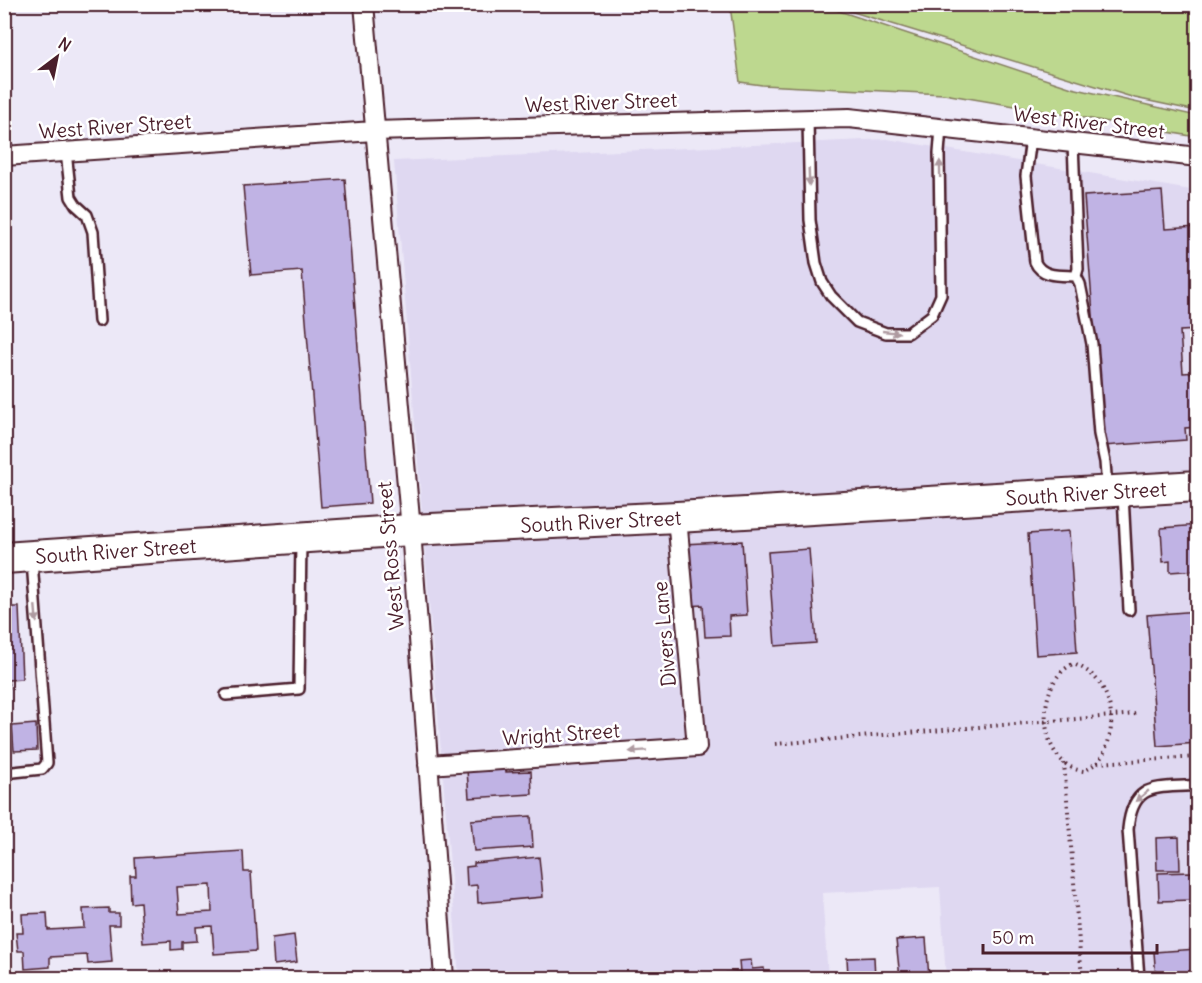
<svg xmlns="http://www.w3.org/2000/svg" width="1202" height="983" viewBox="0 0 1202 983" font-family="Delius,sans-serif">
	<rect width="100%" height="100%" fill="#ece8f7"/>
	<filter id="ink" filterUnits="userSpaceOnUse"><feTurbulence type="fractalNoise" baseFrequency=".0167" numOctaves="2"/><feDisplacementMap in="SourceGraphic" scale="12" xChannelSelector="R" yChannelSelector="G"/><feConvolveMatrix kernelMatrix="1 2 1 2 8 2 1 2 1" color-interpolation-filters="sRGB"/></filter>
	<g filter="url(#ink)">
		<!-- built -->
		<path fill="#dfd8f1" d="M887 139 1197 191V978H946L940 887 822 893 828 978H459L394 161Z"/>
		<!-- green -->
		<path fill="#bdd88f" stroke="#847c5d" stroke-width="1.5" d="M730 5H821L1072 88 1197 116V137L944 94 762 85 740 82Z
			M830 5H1197V111L1135 98Z"/>
		<!-- building -->
		<path fill="#c0b3e4" stroke="#4a1f2b" stroke-width="1.5" fill-rule="evenodd" d="M345 179 370 503 321 507 302 271 251 275 243 186Z
			M1162 191 1165 229 1198 227V330L1180 331 1183 373 1198 372V427L1185 428 1186 440 1103 446 1084 196Z
			M1198 525V570L1170 572V561L1163 562 1161 528Z
			M1069 531 1077 652 1036 655 1028 534Z
			M742 541 747 615 729 616 730 636 705 637 703 605 687 606 683 544Z
			M809 549 816 643 775 646 768 552Z
			M4 607H19L22 679 8 680 9 688H4Z
			M1198 611V743L1157 746 1147 615Z
			M36 724 37 750 14 751 12 726Z
			M506 767V772L531 771 532 794 469 798 467 770Z
			M531 816 533 847 474 851 471 820Z
			M1179 837 1180 870H1157L1156 838Z
			M243 851 244 872H251L256 951 214 954 212 926 196 927 197 941 182 942V949L171 950V941L143 943 140 902 131 903 130 876H136L135 858ZM211 885 212 912 179 914 177 887Z
			M539 857 543 897 478 903 477 885 467 886 466 867 474 866V863Z
			M1192 872V900L1159 901 1158 873Z
			M109 908V913H119V925H109L112 962 88 964 87 955 50 957V967L25 969 24 951H18L16 933H23L22 914 47 913 48 930 84 928 83 909Z
			M294 935 297 962 274 965 272 938Z
			M926 938 929 978H900L896 940Z
			M1197 949 1198 978H1156L1154 952Z
			M874 957 875 978H839V976H848L847 958Z
			M751 960 752 969 764 968 765 978H726V973L740 972 739 961Z
			M629 974 630 978H600V975Z"/>
		<g fill="none" stroke-linecap="round" stroke-linejoin="round">
			<defs>
				<path id="lane" d="M808 119 810 220 816 263 822 282 831 296 857 322 886 333H908L932 315 941 295 939 153 941 128
					M1031 138 1026 176 1035 262C1042 278 1062 275 1076 276
					M1073 143 1078 269 1076 276 1080 284 1092 344 1099 434 1105 462 1107 488
					M66 152 71 197 76 205 87 215 93 232 99 321
					M1123 495 1129 610
					M226 695 299 689 301 540
					M4 773 42 769 47 763 32 561
					M1139 978 1128 829C1133 780 1158 789 1198 785"/>
				<path id="street" d="M364 4 411 530 444 978
					M4 156 374 131 849 118 1198 157
					M428 765 697 747 677 517"/>
				<g id="primary">
					<path id="s1" d="M4 558 411 530 677 517 1198 486"/>
				</g>
			</defs>
			<!-- lane casing -->
			<use href="#lane" stroke="#4a1f2b" stroke-width="14"/>
			<!-- street casing -->
			<use href="#street" stroke="#4a1f2b" stroke-width="22"/>
			<!-- primary casing -->
			<use href="#primary" stroke="#4a1f2b" stroke-width="34"/>
			<!-- path -->
			<path stroke="#4a1f2b" stroke-width="4" stroke-dasharray="1.5 4.5" stroke-linecap="butt" d="M775 744 1136 714
				M1064 763 1082 978
				M1097 763C1122 732 1114 677 1073 664 1033 682 1037 766 1084 771L1097 763 1198 757"/>
			<!-- lane -->
			<use href="#lane" stroke="#fff" stroke-width="9"/>
			<!-- street -->
			<use href="#street" stroke="#fff" stroke-width="18"/>
			<!-- primary -->
			<use href="#primary" stroke="#fff" stroke-width="30"/>
		</g>
		<!-- one-way arrows -->
		<defs><path id="oneway-solid" d="M-6-.8H1V-3.2L6.5 0L1 3.2V.8H-6Z" transform="scale(1.5)"/></defs>
		<g fill="#ae9aa0">
			<use href="#oneway-solid" transform="translate(940 169) rotate(-91)"/>
			<use href="#oneway-solid" transform="translate(809 177) rotate(88)"/>
			<use href="#oneway-solid" transform="translate(891 332) rotate(6)"/>
			<use href="#oneway-solid" transform="translate(36 614) rotate(85)"/>
			<use href="#oneway-solid" transform="translate(638 751) rotate(176)"/>
			<use href="#oneway-solid" transform="translate(1142 796) rotate(140)"/>
		</g>
	</g>
	<g text-anchor="middle" dominant-baseline="central" stroke-width="5" stroke-linejoin="round" paint-order="stroke">
		<!-- street labels -->
		<g font-size="20" fill="#4a1f2b" stroke="#fff">
			<text transform="translate(601 102) rotate(-2)">West River Street</text>
			<text transform="translate(1089 122) rotate(7)">West River Street</text>
			<text transform="translate(115 126) rotate(-4)">West River Street</text>
			<text stroke="none"><textPath href="#s1" startOffset="1084">South River Street</textPath></text>
			<text stroke="none"><textPath href="#s1" startOffset="598">South River Street</textPath></text>
			<text stroke="none"><textPath href="#s1" startOffset="112">South River Street</textPath></text>
			<text transform="translate(390 556) rotate(-95)">West Ross Street</text>
			<text transform="translate(664 634) rotate(-95)">Divers Lane</text>
			<text transform="translate(561 734) rotate(-4)">Wright Street</text>
		</g>
	</g>
	<!-- margin -->
	<rect width="1202" height="983" fill="none" stroke="#fff" stroke-width="24"/>
	<rect x="12" y="12" width="1178" height="959" fill="none" stroke="#4a1f2b" stroke-width="2" filter="url(#ink)"/>
	<!-- north arrow -->
	<g transform="translate(57 57) rotate(32)" stroke="#ffffff" stroke-width="4.5" paint-order="stroke">
	<path d="M0-4.5L10 22L0 15L-10 22Z" fill="#4a1f2b"/>
	<text y="-9" font-size="16" font-weight="bold" text-anchor="middle" fill="#4a1f2b">N</text>
	</g>
	<!-- scale -->
	<path d="M983 944v9h174v-9" fill="none" stroke="#4a1f2b" stroke-width="3"/>
	<text x="992" y="944" font-size="18" fill="#4a1f2b" stroke="#ffffff" stroke-width="4.5" paint-order="stroke">50 m</text>
</svg>
